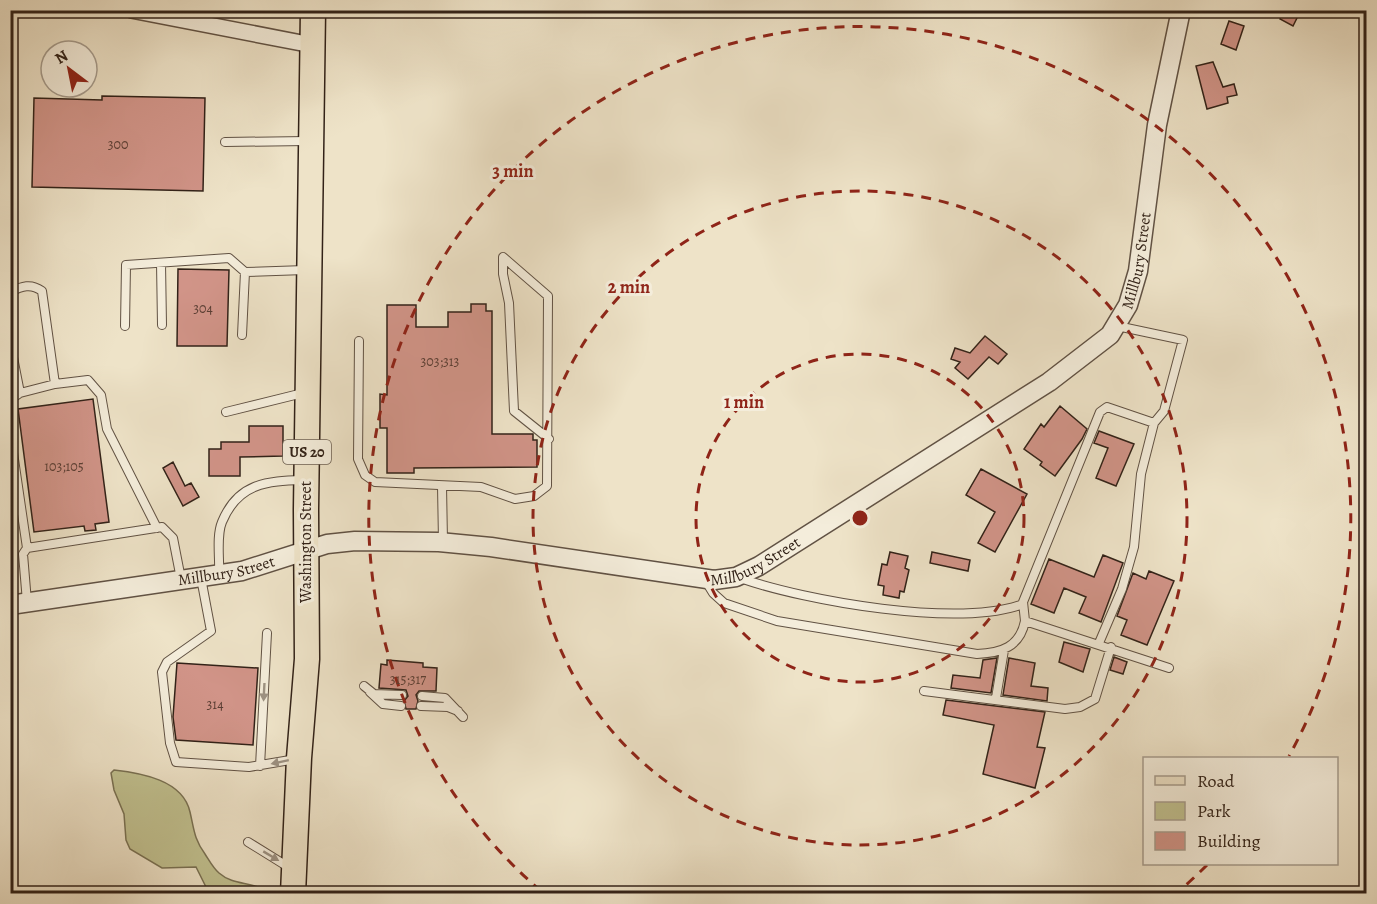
<svg xmlns="http://www.w3.org/2000/svg" width="1377" height="904" viewBox="0 0 1377 904" font-family="Alegreya,serif">
	<rect width="100%" height="100%" fill="#eee3c8"/>
	<filter id="stains"><feTurbulence type="fractalNoise" baseFrequency=".00333" numOctaves="4"/><feColorMatrix values="0 0 0 0 .2 0 0 0 0 .09 0 0 0 0 .02 0 0 0 .5 -.17"/></filter>
	<radialGradient id="worn" r=".72"><stop offset=".6" stop-color="#630" stop-opacity="0"/><stop offset="1" stop-color="#630" stop-opacity=".3"/></radialGradient>
	<!-- green -->
	<path fill="#c1c190" stroke="#7a7254" stroke-width="1.5" d="M114 770C141 773 183 780 190 812 194 829 194 839 205 854 209 860 213 868 219 873 235 887 253 880 268 893H209L196 867 162 868 130 849 126 840 124 814 114 790 111 773Z"/>
	<!-- building -->
	<path fill="#d19488" stroke="#322218" stroke-width="1.5" d="M1284 10H1301L1293 26 1280 19Z
		M1229 21 1244 26 1236 50 1221 44Z
		M1213 62 1223 87 1234 84 1237 95 1227 97 1228 103 1207 109 1196 66Z
		M102 96 205 98 203 191 32 187 34 98 102 100Z
		M178 269 229 270 227 346H177Z
		M471 304H486V311H492V434H533V440H537V467L414 468V473H387V428H380V394L387 395V305H416V327H448V312H471Z
		M985 336 1007 354 998 364 989 357 968 379 955 368 960 362 951 359 955 348 970 353Z
		M93 399 109 522 95 524 96 530 85 531 84 526 34 532 18 409Z
		M1060 406 1087 429 1082 439 1055 476 1040 465 1042 462 1024 449 1041 424 1044 427Z
		M249 426H283V456L240 457V476H209V449H221V442H249Z
		M1099 431 1134 444 1116 486 1096 478 1108 448 1094 443Z
		M173 462 185 486 191 483 199 497 183 506 163 468Z
		M981 469 1027 494 995 552 978 543 995 512 966 495Z
		M890 552 908 556 905 568 909 570 904 592 900 591 899 598 883 595 884 586 878 585 882 564 887 565Z
		M932 552 970 560 968 571 930 563Z
		M1103 555 1123 563 1101 622 1079 613 1086 597 1064 588 1054 613 1031 604 1049 559 1094 577Z
		M1149 571 1174 581 1147 645 1121 635 1127 620 1117 616 1133 573 1146 579Z
		M1064 642 1090 649 1083 672 1059 662Z
		M1114 657 1127 662 1123 674 1110 670Z
		M997 658 991 693 951 688 953 675 980 678 983 660Z
		M1009 658 1035 663 1031 686 1048 688 1047 701 1003 695Z
		M387 660 423 663V667L437 668 436 691H419L416 695 418 701 416 709H406L404 701 408 696 406 690 379 688 381 664 387 665Z
		M177 663 258 668 253 745 176 740 173 717Z
		M946 700 1045 712 1037 747 1045 748 1035 788 983 774 994 725 943 715Z"/>
	<g fill="none" stroke-linecap="round" stroke-linejoin="round">
		<defs>
			<path id="service" d="M225 142 307 141
				M161 263 162 325
				M10 292C22 286 31 283 42 291L55 384 88 380 101 395 107 429 157 528
				M125 326 126 265 229 258 245 272 305 270
				M242 335 245 272
				M359 341 358 459 365 475 375 482 481 487 515 499 534 496 547 486 548 296 503 257V274L509 303 514 411 549 439
				M10 342 20 393 10 400
				M20 393 55 384
				M226 412 303 393
				M10 432 27 548
				M442 486 443 541
				M219 574C220 559 216 536 222 522 238 483 267 481 303 480
				M201 578 211 631 167 662 162 672 170 743 176 762 249 767 296 759
				M740 578C806 601 958 628 1023 604
				M705 580 713 593 724 603 777 621 977 654C1001 653 1020 647 1025 621L1169 668
				M27 602 23 554 27 548 162 527 173 538 181 579
				M1025 621 1023 602 1100 412 1107 407 1154 423
				M1099 643 1122 589 1134 547 1141 474 1154 423 1164 411 1183 340 1117 326
				M364 686 374 694 402 695
				M924 691 1065 709 1080 707 1095 699 1111 647
				M370 692 383 704 401 706
				M422 696 445 698 463 717
				M996 698 1004 650
				M421 706 448 707 458 711
				M260 766 267 633
				M248 842 290 868"/>
			<path id="minor" d="M131 10 312 45"/>
			<g id="tertiary">
				<path id="s1" d="M10 605 242 571 327 544 355 541 439 542 491 547 714 580 736 577 759 566 1049 382 1110 335 1128 305 1138 271 1157 125 1181 10"/>
			</g>
			<path id="primary" d="M293 894 299 758 307 659 306 510 313 10"/>
		</defs>
		<!-- service casing -->
		<use href="#service" stroke="#615244" stroke-width="10"/>
		<!-- minor casing -->
		<use href="#minor" stroke="#615244" stroke-width="18"/>
		<!-- tertiary casing -->
		<use href="#tertiary" stroke="#615244" stroke-width="21"/>
		<!-- primary casing -->
		<use href="#primary" stroke="#322218" stroke-width="27"/>
		<!-- service -->
		<use href="#service" stroke="#f4eddb" stroke-width="8"/>
		<!-- minor -->
		<use href="#minor" stroke="#f4eddb" stroke-width="15"/>
		<!-- tertiary -->
		<use href="#tertiary" stroke="#f4eddb" stroke-width="18"/>
		<!-- primary -->
		<use href="#primary" stroke="#eee3c8" stroke-width="24"/>
	</g>
	<!-- one-way arrows -->
	<defs><path id="oneway-solid" d="M-6-.8H1V-3.2L6.5 0L1 3.2V.8H-6Z" transform="scale(1.5)"/></defs>
	<g fill="#9d9283">
		<use href="#oneway-solid" transform="translate(264 692) rotate(93)"/>
		<use href="#oneway-solid" transform="translate(280 762) rotate(168)"/>
		<use href="#oneway-solid" transform="translate(271 856) rotate(31)"/>
	</g>
	<!-- distance rings -->
	<g fill="none" stroke="#8f2418" stroke-width="3" stroke-dasharray="10 8">
		<circle cx="860" cy="518" r="164"/>
		<circle cx="860" cy="518" r="327"/>
		<path d="M1207 865A491 491 0 0 1 1179 891M541 891A491 491 0 1 1 1289 756"/>
	</g>
	<g text-anchor="middle" dominant-baseline="central" stroke-width="6" stroke-linejoin="round" paint-order="stroke">
		<!-- number labels -->
		<g font-size="14" fill="#5a3e34">
			<text x="118" y="144">300</text>
			<text x="203" y="308">304</text>
			<text x="440" y="361">303;313</text>
			<text x="64" y="466">103;105</text>
			<text x="408" y="679">315;317</text>
			<text x="215" y="704">314</text>
		</g>
		<!-- shield labels -->
		<rect fill="#f4eddb" stroke="#6c5f52" stroke-width="1.5" x="283" y="440" width="48" height="24" rx="4.5"/>
		<g font-size="15" font-weight="bold" fill="#322218">
			<text x="307" y="452">US 20</text>
		</g>
		<!-- street labels -->
		<g font-size="16" fill="#322218" stroke="#f4eddb">
			<text stroke="none"><textPath href="#s1" startOffset="1262">Millbury Street</textPath></text>
			<text transform="translate(306 542) rotate(-90)">Washington Street</text>
			<text stroke="none"><textPath href="#s1" startOffset="759">Millbury Street</textPath></text>
			<text stroke="none"><textPath href="#s1" startOffset="219">Millbury Street</textPath></text>
		</g>
	</g>
	<circle cx="860" cy="518" r="9" fill="#8f2418" stroke="#f4eddb" stroke-width="3"/>
	<g font-size="18" text-anchor="middle" font-weight="bold" fill="#8f2418" stroke="#f4eddb" stroke-width="6" stroke-linejoin="round" paint-order="stroke">
		<text x="513" y="177">3 min</text>
		<text x="629" y="293">2 min</text>
		<text x="744" y="408">1 min</text>
	</g>
	<!-- margin -->
	<rect width="1377" height="904" fill="none" stroke="#eee3c8" stroke-width="36"/>
	<rect x="12" y="12" width="1353" height="880" fill="none" stroke="#322218" stroke-width="3"/>
	<rect x="18" y="18" width="1341" height="868" fill="none" stroke="#322218" stroke-width="1.5"/>
	<!-- legend -->
	<rect x="1143" y="757" width="195" height="108" fill="#f4eddb" stroke="#a69c8d" stroke-width="1.5"/>
	<rect x="1155" y="776" width="30" height="9" fill="#eee3c8" stroke="#a69c8d" stroke-width="1.5"/>
	<text x="1197" y="787" font-size="18" fill="#322218">Road</text>
	<rect x="1155" y="802" width="30" height="18" fill="#c1c190" stroke="#a69c8d" stroke-width="1.5"/>
	<text x="1197" y="817" font-size="18" fill="#322218">Park</text>
	<rect x="1155" y="832" width="30" height="18" fill="#d19488" stroke="#a69c8d" stroke-width="1.5"/>
	<text x="1197" y="847" font-size="18" fill="#322218">Building</text>
	<!-- north arrow -->
	<g transform="translate(69 69) rotate(328)"><circle r="28" fill="#f4eddb" stroke="#a69c8d" stroke-width="1.5"/>
	<path d="M0-4.5L10 22L0 15L-10 22Z" fill="#8f2418"/>
	<text y="-9" font-size="16" font-weight="bold" text-anchor="middle" fill="#322218">N</text>
	</g>
	<rect width="100%" height="100%" filter="url(#stains)"/>
	<rect width="100%" height="100%" fill="url(#worn)"/>
</svg>
